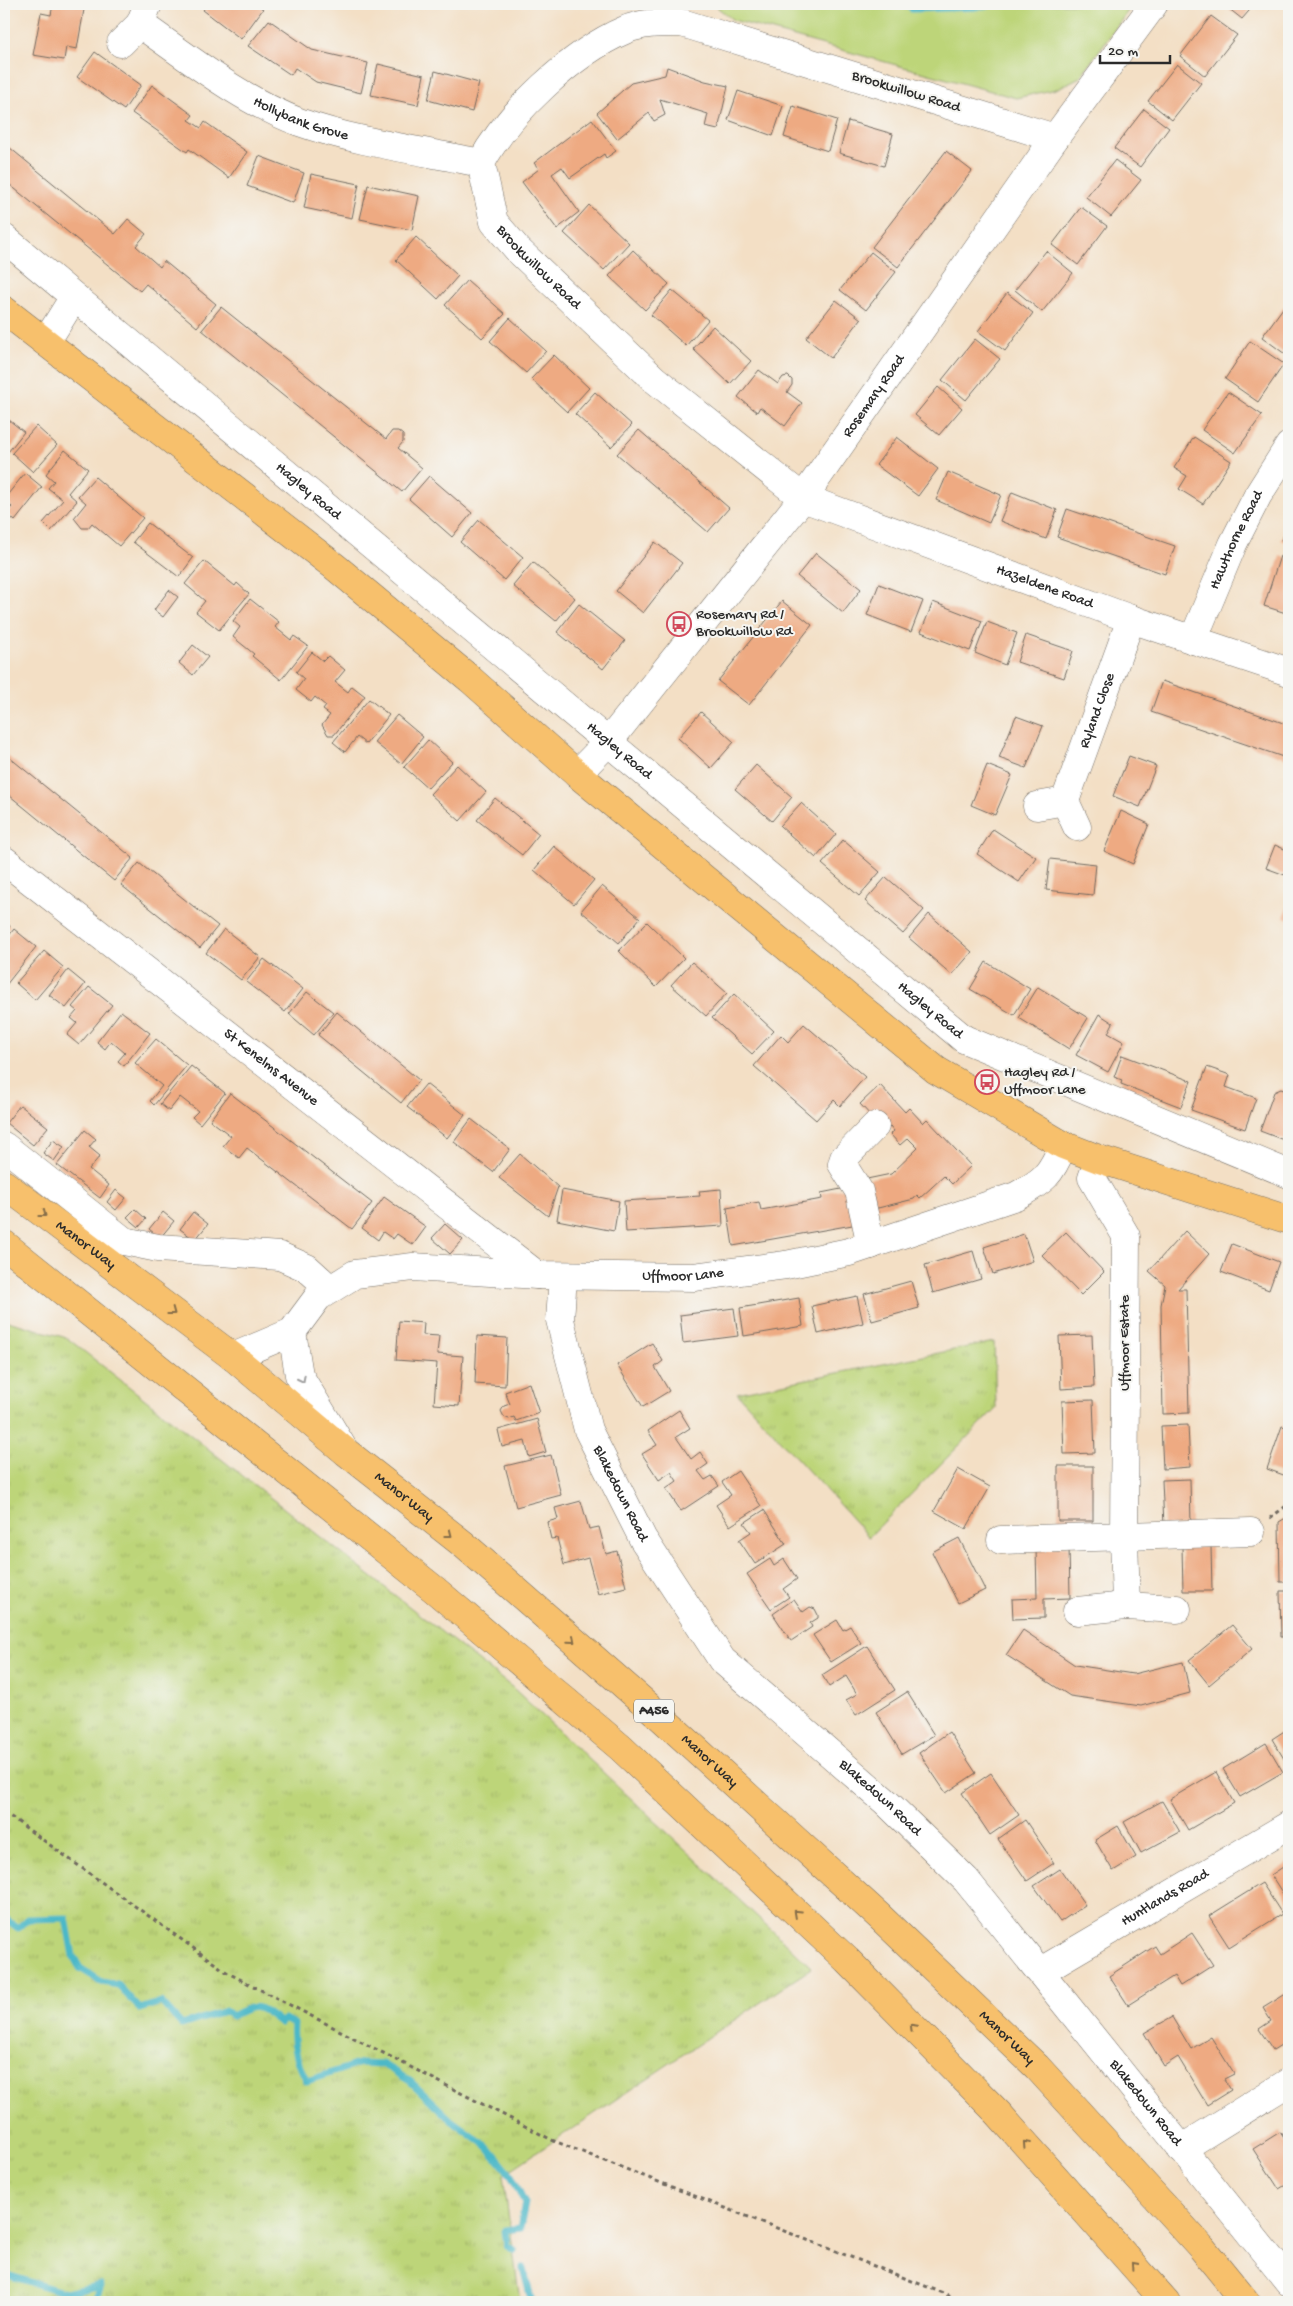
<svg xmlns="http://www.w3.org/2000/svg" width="1293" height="2306" viewBox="0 0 1293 2306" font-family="'Gochi Hand',sans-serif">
	<defs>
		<pattern id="grass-tufts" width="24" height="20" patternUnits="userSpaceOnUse" patternTransform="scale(1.25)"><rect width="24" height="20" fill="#bdd579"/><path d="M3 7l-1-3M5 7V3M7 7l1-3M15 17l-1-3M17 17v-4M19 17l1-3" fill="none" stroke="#a3b769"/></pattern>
	</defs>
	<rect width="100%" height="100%" fill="#f6f6f2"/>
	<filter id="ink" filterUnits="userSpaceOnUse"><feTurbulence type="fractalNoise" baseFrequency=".02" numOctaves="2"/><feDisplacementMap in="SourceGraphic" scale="10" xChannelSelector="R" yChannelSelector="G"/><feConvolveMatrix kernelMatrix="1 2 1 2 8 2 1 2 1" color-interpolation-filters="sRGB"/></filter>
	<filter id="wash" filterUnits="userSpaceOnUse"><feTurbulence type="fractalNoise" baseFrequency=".0096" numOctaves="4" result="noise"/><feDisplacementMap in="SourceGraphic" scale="20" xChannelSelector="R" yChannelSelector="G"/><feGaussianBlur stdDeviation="1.12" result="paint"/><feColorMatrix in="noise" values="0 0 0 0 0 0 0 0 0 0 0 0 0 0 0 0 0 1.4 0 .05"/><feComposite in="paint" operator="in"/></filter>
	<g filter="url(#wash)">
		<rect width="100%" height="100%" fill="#f3dfc5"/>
		<!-- grass -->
		<path fill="url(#grass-tufts)" stroke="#748052" d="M4 1320 67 1338 513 1688 812 1968 503 2175 520 2302H4Z
			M994 1342 996 1408 869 1537 737 1393Z"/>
		<!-- park -->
		<path fill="#bdd579" stroke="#748052" d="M717 4H1133L1080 77 1056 89 1016 98 733 20 718 8Z"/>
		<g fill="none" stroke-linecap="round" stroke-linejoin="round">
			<!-- stream -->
			<path stroke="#4cb8c8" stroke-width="7" d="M904 4 912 9 978 7 993 4
				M4 1918 18 1928 28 1919 66 1918 73 1956 80 1968 102 1982 118 1985 140 2009 161 2002 182 2025 225 2011 232 2016C257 2001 260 2007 281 2023L284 2019 294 2024C292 2045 297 2063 307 2081L361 2063 382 2064 410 2081 451 2120 488 2147 511 2175 525 2203 520 2228 505 2230 507 2246 514 2250
				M523 2268 532 2302
				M4 2274 66 2293 101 2285 95 2302"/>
		</g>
		<g id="blocks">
			<!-- building -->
			<path fill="#eeaa82" d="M53 4H85L77 49 66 47 64 60 33 55 41 13 51 15Z
				M208 4H256L263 9 241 39 203 10Z
				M1223 4H1255L1242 19Z
				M1211 16 1237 35 1205 76 1180 56Z
				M269 20 312 50 368 63 361 93 316 82 295 68 291 75 248 46Z
				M95 52 141 85 124 110 77 77Z
				M378 64 424 75 418 105 371 95Z
				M1177 64 1201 83 1172 120 1148 101Z
				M667 67 705 81 728 86 718 130 705 127 708 114 660 99 665 115 654 121 649 113 617 139 597 113 631 83 665 75Z
				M435 71 479 83 472 112 428 100Z
				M152 85 193 115 189 120 201 128 205 122 247 152 229 178 189 149 187 152 132 113Z
				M738 91 783 106 773 136 728 120Z
				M793 106 837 120 828 151 784 137Z
				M1144 109 1169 128 1140 167 1114 148Z
				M592 119 616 151 606 158 604 154 570 178 562 167 552 174 579 212 557 229 522 182 539 169 534 163Z
				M848 121 893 134 884 166 839 153Z
				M4 143 115 234 128 219 146 234 136 246 160 267 164 261 216 304 197 327 146 284 140 291 4 180Z
				M946 151 972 171 898 267 872 247Z
				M259 156 304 173 293 203 247 186Z
				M1115 160 1141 180 1111 217 1086 197Z
				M311 174 359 184 352 218 304 208Z
				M368 185 419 196 412 230 360 219Z
				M589 205 629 243 604 270 564 233Z
				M1081 207 1107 226 1078 265 1052 245Z
				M416 237 458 276 438 299 396 260Z
				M633 250 669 284 645 310 609 276Z
				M1046 251 1073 273 1042 312 1015 290Z
				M871 252 896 272 866 310 840 290Z
				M467 280 505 314 482 338 445 305Z
				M672 290 708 320 686 346 651 315Z
				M1007 293 1033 313 1005 351 978 331Z
				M836 300 861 319 831 358 806 338Z
				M1288 301 1289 349 1285 354 1262 337Z
				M221 307 386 439 392 431H398L403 435V442L398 448 422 468 402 492 202 330Z
				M510 318 546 351 526 373 490 341Z
				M713 326 751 361 730 384 693 349Z
				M975 339 1000 359 966 400 942 380Z
				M1250 341 1284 364 1258 402 1225 379Z
				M554 355 589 388 567 412 531 379Z
				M759 370 778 384 783 377 788 376 792 380V385L787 392 802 403 785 426 760 407 757 412 738 397Z
				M938 387 962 408 939 435 915 415Z
				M595 392 632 425 611 447 575 414Z
				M1228 392 1262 415 1235 453 1202 430Z
				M4 416 24 432 4 457Z
				M36 426 57 445 33 472 12 453Z
				M639 430 729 508 708 532 617 454Z
				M897 437 938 469 918 496 876 465Z
				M1194 437 1231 461 1203 504 1179 489 1187 476 1174 468Z
				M65 450 88 469 68 493 77 501 51 531 43 523 63 500 48 488 54 481 46 474Z
				M948 472 1001 495 989 523 936 500Z
				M25 473 42 487 15 521 6 513 12 507 4 499Z
				M429 476 472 513 452 537 409 499Z
				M95 477 143 518 119 546 92 523 88 528H82L74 518 86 503 78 496Z
				M1012 492 1057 510 1046 539 1000 521Z
				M1067 509 1175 546 1165 574 1057 537Z
				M479 520 523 557 504 580 460 542Z
				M148 523 193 558 179 577 133 542Z
				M1289 526V543L1281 540Z
				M655 542 682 563 643 613 616 591Z
				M816 553 861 589 843 613 797 576Z
				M1280 556 1289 559V622L1286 621 1289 614 1264 606Z
				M204 561 235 586 237 583 249 594 219 630 196 612 205 601 185 584Z
				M533 562 575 598 556 621 513 586Z
				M879 584 923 601 911 632 867 615Z
				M169 590 178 597 163 617 154 610Z
				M250 599 279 622 275 627 291 640 294 636 308 646 281 680 252 656 254 654 233 637 240 627 233 621Z
				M782 601 812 625 749 705 718 681Z
				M933 602 982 621 970 651 921 632Z
				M579 604 625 641 603 669 557 632Z
				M987 622 1017 633 1005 665 975 653Z
				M1026 635 1073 651 1064 678 1017 662Z
				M193 645 208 657 193 675 179 663Z
				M312 652 323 661 328 656 345 670 335 682 348 692 352 686 365 696 334 735H328L322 725 330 715 323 710 326 706 315 697 311 702 296 690 304 679 296 672Z
				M1162 681 1289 725V759L1151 712Z
				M369 699 389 715 366 744 357 737 345 752 333 742Z
				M701 712 734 742 711 768 678 738Z
				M397 715 423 737 401 764 374 742Z
				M1016 716 1043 726 1026 768 999 758Z
				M428 740 452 762 428 788 404 767Z
				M4 753 133 858 114 881 4 791Z
				M1129 756 1156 766 1140 807 1113 796Z
				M457 765 486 792 460 821 430 794Z
				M756 765 792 797 772 821 735 789Z
				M987 765 1012 775 995 815 971 805Z
				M495 798 539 834 522 855 477 820Z
				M801 803 836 834 816 858 780 826Z
				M1121 811 1149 824 1133 864 1104 851Z
				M993 829 1036 857 1019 882 977 854Z
				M843 840 880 872 859 896 822 864Z
				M1275 845 1289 851V863L1285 875 1266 868Z
				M554 846 594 880 574 904 534 870Z
				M1050 859 1096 864 1093 895 1046 890Z
				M139 863 218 926 200 948 121 885Z
				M886 877 924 910 903 934 865 901Z
				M602 886 640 918 619 943 581 911Z
				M1289 902V919L1284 917Z
				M929 914 972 952 952 975 909 938Z
				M4 921 10 926 4 935Z
				M647 922 684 958 656 987 619 951Z
				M14 929 36 947 6 985 4 983V942Z
				M224 929 260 957 241 980 206 953Z
				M44 951 63 967 35 1000 16 983Z
				M264 959 303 989 285 1012 246 982Z
				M692 962 727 993 706 1016 671 985Z
				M986 962 1030 989 1014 1015 970 989Z
				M68 970 85 984 66 1008 49 995Z
				M89 987 112 1005 79 1045 67 1035 77 1023 71 1018 77 1011 72 1007Z
				M1038 987 1088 1018 1069 1049 1019 1018Z
				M307 992 333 1012 314 1035 289 1014Z
				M734 994 774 1031 752 1054 712 1018Z
				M121 1011 150 1033 124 1066 118 1061 125 1053 111 1041 105 1049 97 1042Z
				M337 1012 419 1080 401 1103 318 1035Z
				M1099 1014 1113 1023 1108 1033 1124 1042 1108 1072 1076 1055Z
				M804 1024 865 1077 840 1106 834 1100 816 1120 754 1066 781 1035 788 1042Z
				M156 1039 187 1065 154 1105 150 1101 162 1086 135 1063Z
				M1122 1055 1191 1081 1181 1107 1121 1084 1122 1080 1114 1077Z
				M191 1066 225 1093 200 1124 192 1117 198 1111 180 1097 169 1111 160 1104Z
				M1207 1067 1230 1075 1226 1087 1256 1098 1245 1129 1191 1110Z
				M426 1084 465 1115 447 1138 407 1107Z
				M880 1085 905 1112 909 1108 923 1123 927 1119 971 1166 952 1184 944 1176 920 1198 917 1195 914 1199 874 1209 867 1179 891 1174 918 1148 908 1138 900 1145 890 1134 894 1131 890 1126 885 1131 860 1104Z
				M1281 1089 1289 1092V1142L1260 1131 1274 1092Z
				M230 1093 372 1203 352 1229 247 1148 239 1158 223 1146 231 1136 210 1120Z
				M20 1105 48 1127 33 1145 6 1123Z
				M471 1119 510 1149 493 1172 454 1142Z
				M85 1130 96 1139 89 1147 100 1156 89 1169 109 1185 100 1198 57 1165Z
				M53 1140 64 1147 54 1161 43 1153Z
				M520 1154 558 1187 548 1216 499 1178Z
				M851 1187 858 1224 733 1246 727 1208 759 1202 761 1210 822 1199 821 1193Z
				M721 1189 723 1226 626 1232 624 1201 700 1196 699 1191Z
				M116 1190 126 1198 116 1210 107 1202Z
				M562 1190 619 1201 614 1231 557 1220Z
				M384 1197 426 1227 413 1245 397 1234 393 1239 383 1232 378 1240 362 1228Z
				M135 1209 146 1219 139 1227 127 1217Z
				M163 1212 174 1221 160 1238 149 1229Z
				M193 1212 208 1224 195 1240 180 1229Z
				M445 1224 463 1240 450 1254 432 1238Z
				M1185 1231 1209 1254 1178 1289H1186L1189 1413 1163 1414 1161 1305 1165 1285 1149 1271Z
				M1066 1232 1104 1272 1081 1295 1042 1255Z
				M1024 1234 1033 1261 993 1274 984 1247Z
				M1232 1244 1279 1262 1269 1290 1221 1272Z
				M973 1251 981 1279 933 1293 925 1265Z
				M911 1281 919 1308 872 1321 864 1294Z
				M857 1296 863 1323 818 1334 812 1306Z
				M799 1298 803 1326 744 1336 740 1308Z
				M734 1308 738 1336 683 1343 680 1315Z
				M399 1321 424 1323 423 1335 439 1336 437 1354 463 1356 459 1406 434 1404 437 1363 396 1360Z
				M1092 1335 1094 1387 1061 1389 1059 1336Z
				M477 1336 507 1338 505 1386 475 1384Z
				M652 1343 663 1361 655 1367 669 1391 643 1407 617 1365Z
				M529 1383 539 1413 516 1421 514 1417 509 1419 504 1417 501 1411 504 1406 510 1404 505 1392Z
				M1093 1400 1095 1453 1064 1454 1062 1401Z
				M679 1410 690 1428 676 1437 691 1459 700 1452 708 1464 698 1471 705 1480 712 1476 719 1486 681 1511 666 1489 677 1481 671 1472 659 1480 642 1454 657 1445 648 1431Z
				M537 1419 546 1452 529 1457 525 1441 502 1447 498 1430Z
				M1188 1425 1190 1467 1163 1469 1161 1426Z
				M1282 1426 1289 1428V1477L1267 1469Z
				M551 1455 561 1495 516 1507 505 1466Z
				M1058 1466H1093V1521H1058Z
				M958 1469 990 1487 966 1529 934 1511Z
				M738 1471 761 1506 730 1526 716 1505 731 1495 722 1482Z
				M1190 1479 1191 1525 1164 1526 1162 1480Z
				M581 1501 589 1529 599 1527 606 1554 617 1551 626 1587 598 1594 588 1558 564 1565 557 1538 551 1539 547 1522 558 1519 555 1508Z
				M764 1510 786 1544 755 1564 739 1540 751 1532 744 1523Z
				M1289 1516V1582H1280L1279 1522Z
				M959 1538 985 1590 958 1603 932 1552Z
				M1069 1546 1070 1598 1044 1599V1618L1013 1619 1012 1599 1037 1598 1036 1547Z
				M1211 1546 1212 1591H1183L1182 1547Z
				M770 1559 774 1566 784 1559 797 1579 783 1589 789 1597 771 1609 747 1574Z
				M1280 1591H1289V1637H1281Z
				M794 1599 803 1612 810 1607 815 1609 818 1615V1618L810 1623 812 1627 791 1641 773 1614Z
				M837 1620 843 1630 850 1626 861 1643 831 1662 813 1635Z
				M1232 1625 1252 1649 1209 1685 1189 1660Z
				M1023 1630 1075 1665 1133 1674 1183 1662 1190 1693 1141 1706 1070 1696 1006 1655Z
				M867 1646 895 1690 856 1715 846 1700 857 1694 846 1676 829 1687 822 1675Z
				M907 1692 934 1735 902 1754 876 1712Z
				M1289 1728V1767L1272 1739Z
				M949 1732 976 1773 946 1793 919 1753Z
				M1266 1743 1283 1772 1240 1797 1223 1769Z
				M1216 1772 1234 1803 1188 1830 1170 1799Z
				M991 1773 1019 1815 990 1835 962 1793Z
				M1162 1801 1180 1832 1141 1853 1124 1822Z
				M1025 1820 1054 1863 1027 1881 998 1839Z
				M1118 1826 1136 1857 1113 1871 1095 1840Z
				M1289 1863V1901L1288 1902 1271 1875Z
				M1060 1869 1085 1905 1060 1922 1034 1886Z
				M1262 1883 1282 1914 1229 1947 1209 1916Z
				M1192 1933 1213 1965 1180 1986 1174 1976 1128 2005 1109 1976 1155 1946 1160 1954Z
				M1289 1992V2040L1273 2050 1259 2029 1271 2021 1263 2008Z
				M1172 2017 1191 2049 1211 2037 1234 2074 1224 2079 1231 2090 1207 2105 1178 2057 1164 2066 1144 2033Z
				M1280 2132 1289 2146V2183L1279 2189 1253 2149Z"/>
		</g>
	</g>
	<g filter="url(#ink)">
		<use href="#blocks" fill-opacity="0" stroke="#716a61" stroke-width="1"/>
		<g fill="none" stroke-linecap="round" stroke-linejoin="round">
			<defs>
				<g id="minor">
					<path id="s1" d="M140 24C190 59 241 100 299 122 355 142 423 151 481 163"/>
					<path d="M121 43 140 24 148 4"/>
					<path id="s2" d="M1055 138 682 23C663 23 643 22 625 30 573 52 507 114 481 163L494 222 519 251 654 379 803 498 1131 619 1289 672"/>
					<path id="s3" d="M4 238 964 1039 1289 1174"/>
					<path d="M46 342 74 297"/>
					<path id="s4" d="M1193 640 1233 544 1258 495 1289 446"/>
					<path id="s5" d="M577 774 609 741 803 498 1055 138 1154 4"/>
					<path id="s6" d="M1065 801 1131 619"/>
					<path d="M1037 806 1065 801 1077 827"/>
					<path id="s7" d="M4 860 537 1275"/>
					<path d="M4 1146 124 1241 158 1248 280 1256 307 1268 329 1288"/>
					<path d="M1099 1159 1092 1178 1126 1236 1124 1537 1126 1606"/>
					<path d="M871 1245 859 1191 842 1164 844 1158 875 1126"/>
					<path id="s8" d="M563 1276 560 1320 588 1430 643 1539 722 1660 886 1802 966 1880 1289 2282"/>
					<path d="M292 1332 299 1375 343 1448"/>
					<path id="s9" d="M233 1357 292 1332 318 1297 355 1274 413 1267 537 1275 694 1277 786 1265 849 1252 1016 1196C1044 1181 1051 1175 1063 1145"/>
					<path d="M1001 1540 1251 1532"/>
					<path d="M1077 1611 1126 1606 1177 1609"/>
					<path id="s10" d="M1041 1971 1289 1825"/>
					<path d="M1181 2149 1289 2082"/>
				</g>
				<path id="major" d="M4 310 334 566 470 679 577 774 936 1070 1063 1145 1099 1159 1289 1220"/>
				<g id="highway">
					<path id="s11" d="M4 1184 233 1357 346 1452 463 1544 655 1712 880 1917 1037 2067 1202 2248 1246 2302"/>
					<path d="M4 1244 435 1590 621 1748 847 1960 998 2113 1166 2302"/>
				</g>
			</defs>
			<!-- minor casing -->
			<use href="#minor" stroke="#716a61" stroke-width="29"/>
			<!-- major casing -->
			<use href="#major" stroke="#716a61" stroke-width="29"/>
			<!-- highway casing -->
			<use href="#highway" stroke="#716a61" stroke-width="29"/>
			<!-- path -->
			<path stroke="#716a61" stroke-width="3" stroke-dasharray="4 4" stroke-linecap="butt" d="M1270 1518 1289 1504
				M4 1812 228 1973 554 2141 966 2302"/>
			<!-- minor -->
			<use href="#minor" stroke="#fff" stroke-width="28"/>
			<!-- major -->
			<use href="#major" stroke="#f7c06c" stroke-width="28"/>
			<!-- highway -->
			<use href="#highway" stroke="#f7c06c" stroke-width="28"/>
		</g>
		<!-- one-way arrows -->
		<defs><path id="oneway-chevron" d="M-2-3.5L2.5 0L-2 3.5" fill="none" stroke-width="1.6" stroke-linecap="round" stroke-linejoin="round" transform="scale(1.25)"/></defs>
		<g stroke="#876e48">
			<use href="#oneway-chevron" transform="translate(43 1214) rotate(37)"/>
			<use href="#oneway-chevron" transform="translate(172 1312) rotate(37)"/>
			<use href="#oneway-chevron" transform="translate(449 1534) rotate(38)"/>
			<use href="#oneway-chevron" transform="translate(572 1640) rotate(41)"/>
			<use href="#oneway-chevron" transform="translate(797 1913) rotate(-137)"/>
			<use href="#oneway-chevron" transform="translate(913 2027) rotate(-135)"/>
			<use href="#oneway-chevron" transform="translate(1026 2144) rotate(-132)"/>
			<use href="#oneway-chevron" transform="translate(1134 2265) rotate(-132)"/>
		</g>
		<use stroke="#a0a0a0" href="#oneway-chevron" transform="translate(302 1379) rotate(63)"/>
	</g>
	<!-- icons -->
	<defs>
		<symbol id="bus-ring" viewBox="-11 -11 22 22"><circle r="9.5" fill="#f6f6f2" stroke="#d1495b" stroke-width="1.5"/><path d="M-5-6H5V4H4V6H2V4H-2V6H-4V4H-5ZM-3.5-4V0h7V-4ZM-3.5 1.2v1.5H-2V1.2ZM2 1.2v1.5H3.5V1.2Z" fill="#d1495b"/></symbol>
	</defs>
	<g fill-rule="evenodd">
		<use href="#bus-ring" x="665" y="610" width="28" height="28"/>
		<use href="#bus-ring" x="973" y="1068" width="28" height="28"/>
	</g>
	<g text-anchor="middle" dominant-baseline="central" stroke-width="4" stroke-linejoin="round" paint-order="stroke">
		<!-- shield labels -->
		<rect fill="#f6f6f2" stroke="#686867" stroke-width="1" x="634" y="1699.5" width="40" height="23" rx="4"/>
		<g font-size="14" font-weight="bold" fill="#2b2b2b">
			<text x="654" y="1711">A456</text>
		</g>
		<!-- street labels -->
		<g font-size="15" fill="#2b2b2b" stroke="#f6f6f2">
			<text transform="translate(906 92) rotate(17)">Brookwillow Road</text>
			<text stroke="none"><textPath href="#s1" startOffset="188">Hollybank Grove</textPath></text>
			<text stroke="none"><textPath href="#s2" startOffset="771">Brookwillow Road</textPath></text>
			<text stroke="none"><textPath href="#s5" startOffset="481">Rosemary Road</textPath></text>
			<text stroke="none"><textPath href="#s3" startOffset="396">Hagley Road</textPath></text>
			<text stroke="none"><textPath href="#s4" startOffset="109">Hawthorne Road</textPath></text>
			<text stroke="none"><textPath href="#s2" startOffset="1380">Hazeldene Road</textPath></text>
			<text stroke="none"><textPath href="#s6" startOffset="96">Ryland Close</textPath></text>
			<text stroke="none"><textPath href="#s3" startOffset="801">Hagley Road</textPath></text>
			<text stroke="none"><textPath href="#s3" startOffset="1206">Hagley Road</textPath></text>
			<text stroke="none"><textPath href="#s7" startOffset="338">St Kenelms Avenue</textPath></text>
			<text stroke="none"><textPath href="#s11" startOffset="102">Manor Way</textPath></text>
			<text stroke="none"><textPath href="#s9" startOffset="480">Uffmoor Lane</textPath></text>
			<text transform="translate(1125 1343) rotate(-90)">Uffmoor Estate</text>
			<text stroke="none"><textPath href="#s8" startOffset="229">Blakedown Road</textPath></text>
			<text stroke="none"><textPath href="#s11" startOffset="508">Manor Way</textPath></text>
			<text stroke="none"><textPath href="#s11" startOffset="912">Manor Way</textPath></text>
			<text stroke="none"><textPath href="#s8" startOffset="634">Blakedown Road</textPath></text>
			<text stroke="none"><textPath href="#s10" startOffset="144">Huntlands Road</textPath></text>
			<text stroke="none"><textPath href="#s11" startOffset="1318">Manor Way</textPath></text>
			<text stroke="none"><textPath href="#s8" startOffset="1039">Blakedown Road</textPath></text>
		</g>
		<!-- poi labels -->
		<g font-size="15" fill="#2b2b2b" stroke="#f6f6f2" text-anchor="start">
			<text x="696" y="615">Rosemary Rd /<tspan x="696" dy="17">Brookwillow Rd</tspan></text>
			<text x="1004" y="1073">Hagley Rd /<tspan x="1004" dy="17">Uffmoor Lane</tspan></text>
		</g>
	</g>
	<!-- margin -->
	<rect width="1293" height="2306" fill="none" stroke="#f6f6f2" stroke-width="20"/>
	<!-- scale -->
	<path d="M1100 55v8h70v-8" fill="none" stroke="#2b2b2b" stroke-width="2.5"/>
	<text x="1108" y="55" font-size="15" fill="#2b2b2b" stroke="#f6f6f2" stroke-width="4" paint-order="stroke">20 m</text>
</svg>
